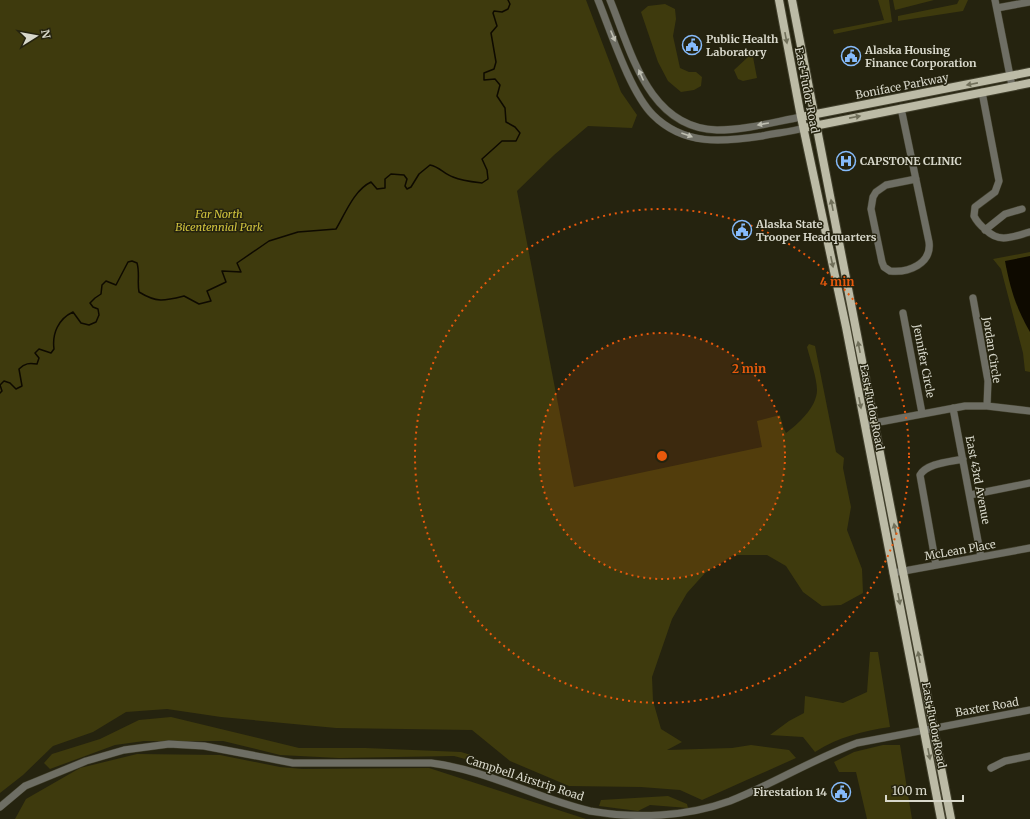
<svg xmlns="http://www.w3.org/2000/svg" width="1030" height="819" viewBox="0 0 1030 819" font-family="Merriweather,serif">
	<rect width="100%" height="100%" fill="#25230f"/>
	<!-- green -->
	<path fill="#3e3a0d" d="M0 0H586L621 92 637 115 632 128 588 126 554 155 517 191 574 487 762 447 757 421 780 415 783 427 786 433C798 424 817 407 817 390 817 378 810 359 807 347L809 344 815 346 836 452 844 458 843 468 851 507 847 530 862 569 863 593 841 605 822 606 803 592 786 566 767 555H733L705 573 687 593 672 619 652 677 653 701 661 729 682 742 667 750 732 748 751 745 789 750 796 758 702 800 680 790 641 787 569 786 510 761 472 730 336 728 221 717 167 709 126 712 93 732 53 746 23 775 0 793Z
		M878 0H889L892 22 834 34 833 30 884 20Z
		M893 0H934L895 10Z
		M959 0H968L963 11 898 21V16L957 4Z
		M665 4 675 9 676 19 673 36 680 68 689 72H696L702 77 701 86 694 90 681 92 668 81 658 62 641 12 648 6Z
		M748 57H753L757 78 743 81 738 79 734 70Z
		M1030 252V372L1025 371 1023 353 1001 269 993 259Z
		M870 652H878L890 727C863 731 838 737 815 752L803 737 770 735 789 721 804 713 805 696 843 703 867 692Z
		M171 717 299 748H365L461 752 471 755 469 760 454 756 339 758 280 755 223 741H144L115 745 50 769 44 763 52 754 100 739 139 720Z
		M883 745H900L912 819H867L856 772H839L834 762 854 752Z
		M137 754 220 755 280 767 302 769 429 768 586 819H15L26 799 80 768Z
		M668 796 687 804 688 808 650 805 638 811 599 806 601 800Z"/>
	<!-- water -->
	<path fill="#0e0a00" d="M1030 256V332C1016 308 1010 288 1005 261Z"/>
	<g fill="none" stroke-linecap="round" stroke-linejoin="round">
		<!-- stream -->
		<path stroke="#0e0a00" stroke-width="1.5" d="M0 393 2 391 0 385 4 381 10 383 16 389 22 386 19 369C25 363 29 363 37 364L39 358 35 353 39 349 51 353 54 349C52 334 58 319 73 312L81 323 89 325 96 322 99 315 98 309 93 307 90 303 95 298 101 294 102 285 106 281 116 285 128 262 132 261 137 263C140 273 137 282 139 292 157 303 164 301 184 296L199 304 211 301 207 291 226 282 222 271 241 272 237 263 269 241 298 232 336 229C345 214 354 190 371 182L377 189 385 188V179L391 174 404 175 407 179 405 186 407 189 411 187 419 174 430 165C440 167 444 174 453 177 462 181 473 182 482 183L488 179 487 170 482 159 502 141H516L520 133 515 127 506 122 505 108 497 96 500 85 495 79 484 80V73L494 69 496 62 491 33 497 26 493 13 494 11 502 12 508 9 510 4 508 0"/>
		<defs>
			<path id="minor" d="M598 0C611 32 630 92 653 115 684 146 723 142 762 136 776 133 790 132 804 128
				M610 0C631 51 648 128 717 130 745 130 774 122 801 117
				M995 0 1012 86
				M997 8 1030 2
				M982 92 999 181 995 192 975 207 974 216C977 222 981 226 986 230 1000 244 1014 236 1030 232
				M901 108 929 242C932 264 908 273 890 271L884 267 882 262 871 209 873 197 876 192 886 185 916 179
				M985 230 1005 214 1022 209
				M973 298 988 381 987 406
				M903 313 922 413
				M953 408 981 557
				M869 424 965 406H987L1030 411
				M970 495 1030 483
				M936 565 920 475C927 463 950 462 963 459
				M893 573 1030 548
				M991 768 1005 761 1030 756
				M0 807 25 786 86 761 124 750 169 744 204 746 293 763H431C487 770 536 798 590 811 636 819 686 817 730 801 773 784 813 759 857 743L1030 710"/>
			<path id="major" d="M779 0 801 117 846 327 941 819
				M792 0 951 819
				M801 117 1030 72
				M804 128 1030 83"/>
		</defs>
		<!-- minor casing -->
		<use href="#minor" stroke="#42402d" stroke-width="8"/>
		<!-- major casing -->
		<use href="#major" stroke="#42402d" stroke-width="10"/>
		<!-- minor -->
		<use href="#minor" stroke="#6e6e64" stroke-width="7"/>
		<!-- major -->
		<use href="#major" stroke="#bcbba6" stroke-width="8"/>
	</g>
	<!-- one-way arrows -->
	<defs><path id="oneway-solid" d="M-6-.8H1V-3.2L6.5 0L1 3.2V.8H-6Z"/></defs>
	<g fill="#bebeb1">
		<use href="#oneway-solid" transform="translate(613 36) rotate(67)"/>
		<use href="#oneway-solid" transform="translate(641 75) rotate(-114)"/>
		<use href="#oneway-solid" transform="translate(763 124) rotate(170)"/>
		<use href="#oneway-solid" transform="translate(687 135) rotate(20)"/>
	</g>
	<g fill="#706f5a">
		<use href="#oneway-solid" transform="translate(786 38) rotate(79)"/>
		<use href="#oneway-solid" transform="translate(972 84) rotate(169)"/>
		<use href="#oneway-solid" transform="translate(855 117) rotate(-11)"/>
		<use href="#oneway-solid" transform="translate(832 205) rotate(-101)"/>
		<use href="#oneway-solid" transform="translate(832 262) rotate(78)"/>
		<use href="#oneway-solid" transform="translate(859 347) rotate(-101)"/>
		<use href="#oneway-solid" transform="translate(860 403) rotate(79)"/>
		<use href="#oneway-solid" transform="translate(895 529) rotate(-101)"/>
		<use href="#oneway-solid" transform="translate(899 599) rotate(79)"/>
		<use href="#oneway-solid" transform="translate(919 657) rotate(-101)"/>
		<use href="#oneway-solid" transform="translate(929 754) rotate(79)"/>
	</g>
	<!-- distance rings -->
	<circle cx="662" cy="456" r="123" fill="#e8590c" fill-opacity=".12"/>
	<g fill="none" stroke="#e8590c" stroke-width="2" stroke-dasharray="2 4">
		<circle cx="662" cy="456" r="123"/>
		<circle cx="662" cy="456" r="247"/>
	</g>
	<!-- icons -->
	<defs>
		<symbol id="civic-ring" viewBox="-11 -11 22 22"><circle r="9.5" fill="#25230f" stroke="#86bbfb" stroke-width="1.5"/><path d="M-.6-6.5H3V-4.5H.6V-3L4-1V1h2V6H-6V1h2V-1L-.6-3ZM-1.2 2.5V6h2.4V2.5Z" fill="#86bbfb"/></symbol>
		<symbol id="hospital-ring" viewBox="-11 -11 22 22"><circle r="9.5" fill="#25230f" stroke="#86bbfb" stroke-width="1.5"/><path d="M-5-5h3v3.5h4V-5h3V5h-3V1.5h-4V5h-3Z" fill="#86bbfb"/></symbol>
	</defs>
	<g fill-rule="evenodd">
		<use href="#civic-ring" x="681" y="34" width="22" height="22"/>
		<use href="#civic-ring" x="840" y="45" width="22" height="22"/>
		<use href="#hospital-ring" x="835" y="150" width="22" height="22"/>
		<use href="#civic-ring" x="731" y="219" width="22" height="22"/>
		<use href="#civic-ring" x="830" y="781" width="22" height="22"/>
	</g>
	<g text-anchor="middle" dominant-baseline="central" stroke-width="3" stroke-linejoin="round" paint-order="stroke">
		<!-- poi labels -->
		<g font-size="11" font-weight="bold" fill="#d8d8cb" stroke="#25230f" text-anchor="start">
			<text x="706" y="39">Public Health<tspan x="706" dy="13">Laboratory</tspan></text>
			<text x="865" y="50">Alaska Housing<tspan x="865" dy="13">Finance Corporation</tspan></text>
			<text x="860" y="161">CAPSTONE CLINIC</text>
			<text x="756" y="224">Alaska State<tspan x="756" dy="13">Trooper Headquarters</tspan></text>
			<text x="827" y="792" text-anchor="end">Firestation 14</text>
		</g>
		<!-- street labels -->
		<g font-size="11" fill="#d8d8cb" stroke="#25230f">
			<text transform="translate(902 86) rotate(-11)">Boniface Parkway</text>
			<text transform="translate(807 90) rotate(79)">East Tudor Road</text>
			<text transform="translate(992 350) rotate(81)">Jordan Circle</text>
			<text transform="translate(924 361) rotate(79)">Jennifer Circle</text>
			<text transform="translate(872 407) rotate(79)">East Tudor Road</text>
			<text transform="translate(978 480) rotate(79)">East 43rd Avenue</text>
			<text transform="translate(960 550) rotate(-10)">McLean Place</text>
			<text transform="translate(987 707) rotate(-10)">Baxter Road</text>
			<text transform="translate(934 725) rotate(79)">East Tudor Road</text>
			<text transform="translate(525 778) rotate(18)">Campbell Airstrip Road</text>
		</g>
		<!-- park labels -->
		<g font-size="11" font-style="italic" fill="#d0c33d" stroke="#25230f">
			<text x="219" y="214">Far North<tspan x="219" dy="13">Bicentennial Park</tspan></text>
		</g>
	</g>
	<circle cx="662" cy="456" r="6" fill="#e8590c" stroke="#25230f" stroke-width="2"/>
	<g font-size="12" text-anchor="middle" font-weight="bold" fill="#e8590c" stroke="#25230f" stroke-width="3" stroke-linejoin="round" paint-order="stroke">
		<text x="837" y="286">4 min</text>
		<text x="749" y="373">2 min</text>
	</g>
	<!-- north arrow -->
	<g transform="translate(36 36) rotate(79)" stroke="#25230f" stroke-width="3" paint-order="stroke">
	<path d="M0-3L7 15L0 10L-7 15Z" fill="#d8d8cb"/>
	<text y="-6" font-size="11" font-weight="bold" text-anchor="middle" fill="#d8d8cb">N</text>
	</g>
	<!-- scale -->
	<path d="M886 795v6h77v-6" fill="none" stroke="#d8d8cb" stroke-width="2"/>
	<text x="892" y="795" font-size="12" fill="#d8d8cb" stroke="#25230f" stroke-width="3" paint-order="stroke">100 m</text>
</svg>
